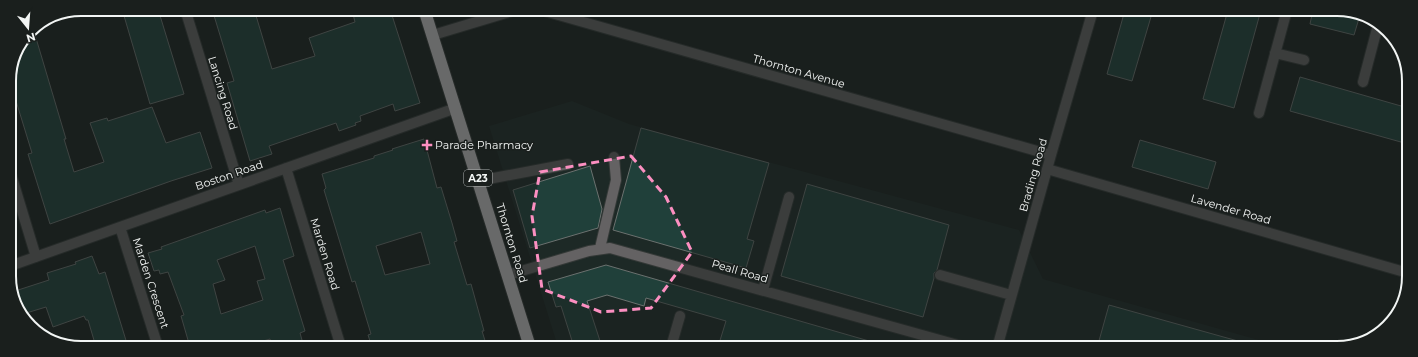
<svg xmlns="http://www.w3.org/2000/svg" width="1418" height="357" viewBox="0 0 1418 357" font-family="Montserrat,sans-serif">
	<rect width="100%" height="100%" fill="#1a1f1d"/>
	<!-- built -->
	<path fill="#1d2926" d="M572 101 629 124 1019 230 1043 279 1287 348 558 347 489 126Z"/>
	<!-- building -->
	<path fill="#20403a" stroke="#6b716f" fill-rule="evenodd" d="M122 9H158L184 94 150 104Z
		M212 9H254L272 69 315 56 309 38 355 22 353 14 367 9H390L420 103 395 111 393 104 360 116 361 121 355 123 356 125 339 131 336 123 269 146 272 154 250 161 227 83 234 81Z
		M1125 10H1153L1132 81 1107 74Z
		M1228 10H1261L1234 108 1203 99Z
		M1313 10H1351L1360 15 1354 35 1310 24Z
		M33 28 66 139H64L74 172 104 162 90 123 107 118 108 121 152 107 166 143 200 132 212 168 171 181 50 224 28 154 32 153 9 78 30 30Z
		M1300 77 1408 108V144L1290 111Z
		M641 128 769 163 747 239 754 241 746 268 613 230Z
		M424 139 437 188 441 187 452 223 457 241 454 242 467 285 471 284 484 331H482L487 347H372L368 335 371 334 355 281 352 282 341 246 324 190 326 188 322 174 374 158V156L393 150 392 149ZM421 232 430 264 385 275 376 246Z
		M1140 140 1216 162 1208 189 1132 167Z
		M590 166 602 209 598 228 530 248 513 190Z
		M807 184 949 225 937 270 934 273V278L923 317 781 276Z
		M280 208 294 256 283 260 305 331 300 333 302 340 280 347H273L270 339 243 347H190L181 316 184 315 168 272 160 274 159 270 154 271 148 253 162 249 161 247 265 210 266 213ZM255 246 265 279 257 281 263 300 221 314 213 284 225 280 217 260Z
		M92 256 99 274 105 272 128 347H96L88 320H86L84 316 53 327 46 307 23 314 12 292 49 280 47 273 76 264 75 262Z
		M606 265 876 343 875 347H718L726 321 646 298 644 306 607 295 587 301 602 347H574L561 306 556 307 548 282Z
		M1109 305 1245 343 1244 348H1097Z"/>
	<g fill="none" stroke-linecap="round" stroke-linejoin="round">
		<defs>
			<path id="minor" d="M185 9 239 185
				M541 10 1051 155
				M433 35 519 9
				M1275 53 1304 60
				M1363 82 1378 25
				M1259 113 1287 10
				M286 168 341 347
				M1047 169 1408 273
				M10 171 36 257
				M478 181 568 164
				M120 227 158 347
				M600 248 616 180 614 157
				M10 266 456 108
				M508 275 589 251 610 248 965 347
				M940 275 1011 295
				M763 290 789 197
				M671 347 680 316
				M997 348 1051 155 1093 10"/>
			<path id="highway" d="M424 9 530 347"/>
		</defs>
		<!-- minor casing -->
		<use href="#minor" stroke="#343937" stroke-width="12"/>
		<!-- highway casing -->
		<use href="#highway" stroke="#343937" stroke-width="14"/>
		<!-- minor -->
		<use href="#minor" stroke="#646263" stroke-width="10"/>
		<!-- highway -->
		<use href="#highway" stroke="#c8c3c5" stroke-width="12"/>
	</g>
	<!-- marked area -->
	<path d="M0 0H1418V357H0ZM631 156 666 197 692 252 651 308 601 312 542 289 532 216 540 172Z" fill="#1a1f1d" fill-opacity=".55" fill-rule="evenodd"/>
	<path fill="none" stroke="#fc8fc1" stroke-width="3" stroke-dasharray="8 5" stroke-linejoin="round" d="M631 156 666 197 692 252 651 308 601 312 542 289 532 216 540 172Z"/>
	<!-- markers -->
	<path fill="#fc8fc1" stroke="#1a1f1d" stroke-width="1.5" d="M425 139h4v4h4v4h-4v4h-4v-4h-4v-4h4z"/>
	<g text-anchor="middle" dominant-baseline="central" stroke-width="3" stroke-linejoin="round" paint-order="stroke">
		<!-- shield labels -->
		<rect fill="#1a1f1d" stroke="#b1b5b4" stroke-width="1" x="464" y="170" width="28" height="16" rx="3"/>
		<g font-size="10" font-weight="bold" fill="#f2f5f4">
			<text x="478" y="178">A23</text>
		</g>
		<!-- street labels -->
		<g font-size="11" fill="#f2f5f4" stroke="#1a1f1d">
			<text transform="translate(799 71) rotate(16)">Thornton Avenue</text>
			<text transform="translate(223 93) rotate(73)">Lancing Road</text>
			<text transform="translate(229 175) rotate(-19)">Boston Road</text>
			<text transform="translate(1033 175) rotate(-74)">Brading Road</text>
			<text transform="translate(1231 209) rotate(16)">Lavender Road</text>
			<text transform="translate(512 243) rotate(73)">Thornton Road</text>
			<text transform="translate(325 254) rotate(73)">Marden Road</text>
			<text transform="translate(740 271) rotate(16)">Peall Road</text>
			<text transform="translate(151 283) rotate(72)">Marden Crescent</text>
		</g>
		<!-- poi labels -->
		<g font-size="11" fill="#f2f5f4" stroke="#1a1f1d" text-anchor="start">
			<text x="435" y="145">Parade Pharmacy</text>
		</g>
	</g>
	<!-- crop -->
	<path d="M0 0H1418V357H0ZM81 16H1337A65 65 0 0 1 1402 81V276A65 65 0 0 1 1337 341H81A65 65 0 0 1 16 276V81A65 65 0 0 1 81 16Z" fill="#1a1f1d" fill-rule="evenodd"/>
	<path fill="none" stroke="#f2f5f4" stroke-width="2" d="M81 16H1337A65 65 0 0 1 1402 81V276A65 65 0 0 1 1337 341H81A65 65 0 0 1 16 276V81A65 65 0 0 1 81 16Z"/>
	<!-- north arrow -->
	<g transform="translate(28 28) rotate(163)" stroke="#1a1f1d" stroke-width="3" paint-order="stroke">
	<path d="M0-3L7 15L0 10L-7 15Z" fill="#f2f5f4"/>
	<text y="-6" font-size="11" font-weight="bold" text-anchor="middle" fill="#f2f5f4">N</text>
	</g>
</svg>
